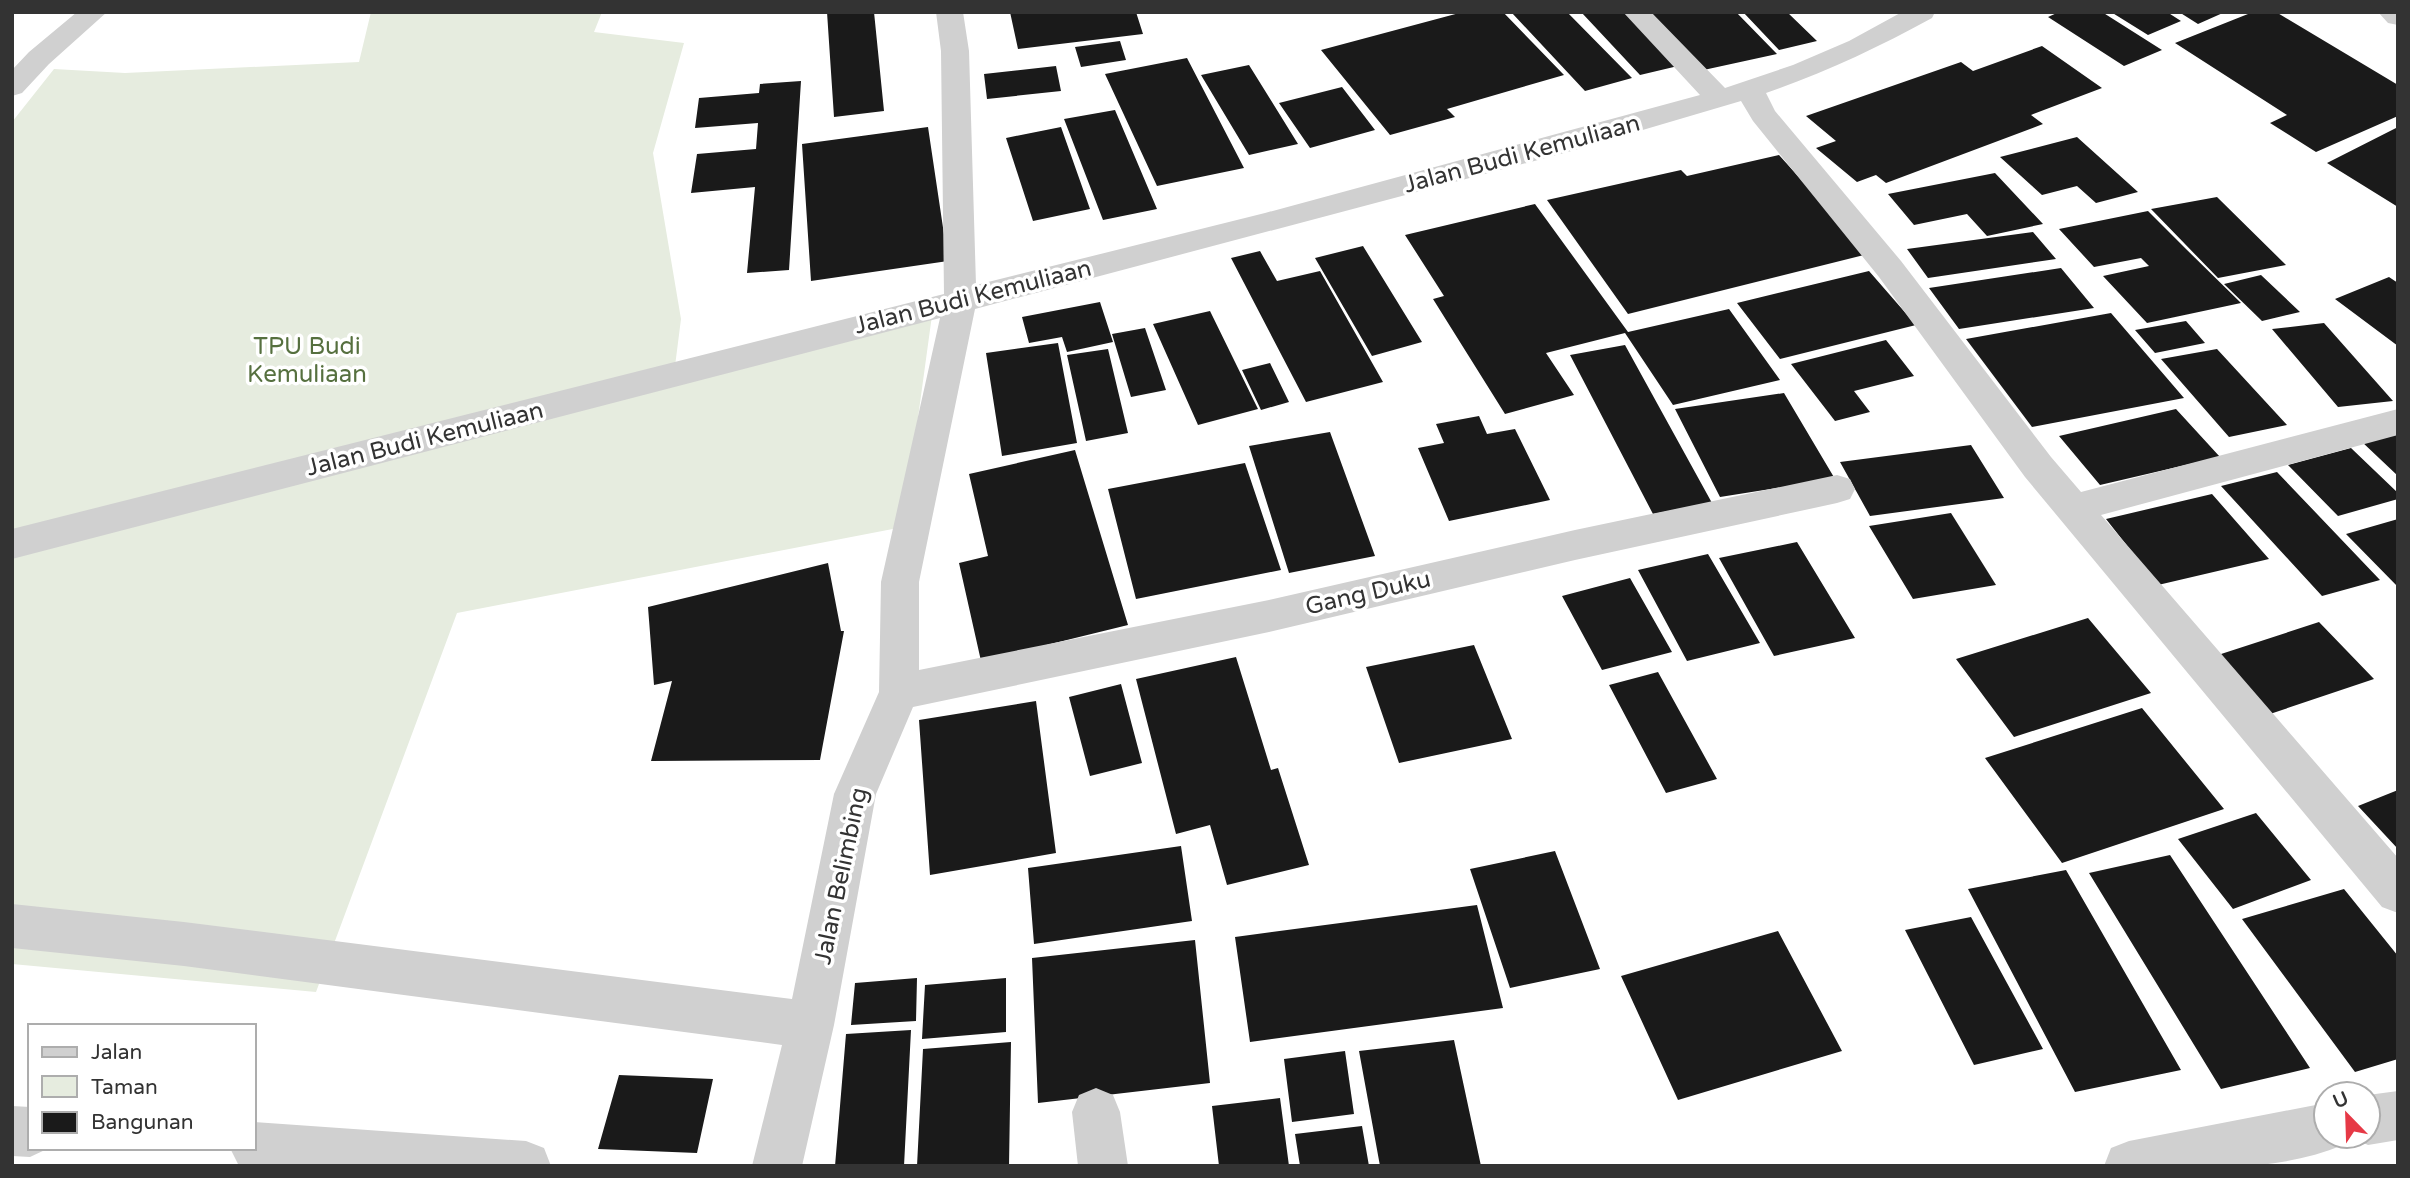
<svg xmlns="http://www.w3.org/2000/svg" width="2410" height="1178" viewBox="0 0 2410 1178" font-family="'Varela Round',sans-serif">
	<rect width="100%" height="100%" fill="#fff"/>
	<!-- green -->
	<path fill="#e6ecdf" d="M371 12H602L594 32 684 43 653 153 681 319 674 374 933 308 903 527 457 613 316 992 12 964V122L54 69 125 73 359 62Z"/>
	<!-- building -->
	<path fill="#1a1a1a" d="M827 12H874L884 111 834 117Z
		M1010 12H1136L1143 34 1018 49Z
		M1463 12H1503L1564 75 1447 109 1455 117 1390 135 1321 50Z
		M1516 12H1567L1632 78 1585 91 1512 13Z
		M1586 12H1626L1678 66 1640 75 1582 13Z
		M1645 12H1736L1777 54 1699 71Z
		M1743 12H1787L1817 41 1779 50Z
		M2059 12H2102L2162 50 2124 66 2048 17Z
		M2111 12H2167L2181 21 2148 35Z
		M2179 12H2225L2198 24Z
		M2253 12H2276L2398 85V116L2316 152 2270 123 2287 115 2175 43Z
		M1120 41 1126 60 1081 67 1075 47Z
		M2042 46 2102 88 2031 115 2043 124 1886 183 1876 175 1857 182 1816 148 1836 141 1806 116 1961 62 1973 71Z
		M1187 58 1244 168 1157 186 1105 74Z
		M1249 65 1298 144 1249 155 1201 75Z
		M1056 66 1061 91 987 99 984 74Z
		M801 81 789 270 747 273 755 187 691 193 697 154 756 149 758 123 695 128 699 98 759 93 760 84Z
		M1342 87 1375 130 1310 148 1279 103Z
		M1115 110 1157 209 1103 220 1064 119Z
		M928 127 948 261 811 281 802 144Z
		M1061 127 1090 209 1033 221 1006 138Z
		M2398 127V207L2327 163Z
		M2077 137 2138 192 2096 203 2077 186 2042 195 2000 157Z
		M1779 155 1868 254 1628 314 1547 200 1681 170 1687 176Z
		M1995 173 2043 224 1987 236 1967 214 1914 225 1888 194Z
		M2217 197 2286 265 2218 278 2151 209Z
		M1535 204 1628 332 1729 309 1780 380 1673 405 1625 333 1546 353 1574 395 1505 414 1433 299 1444 296 1405 235Z
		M2148 211 2186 249 2241 303 2147 323 2103 276 2149 266 2141 258 2094 267 2059 229Z
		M2033 232 2056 259 1928 278 1907 249Z
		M1363 246 1422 342 1372 356 1315 258Z
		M1260 251 1277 281 1320 271 1383 382 1306 402 1231 258Z
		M2061 268 2094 308 1959 329 1929 288Z
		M1869 271 1916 325 1780 359 1737 303Z
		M2261 275 2300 312 2262 321 2224 284Z
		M2389 277 2398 283V346L2335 299Z
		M1100 302 1113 342 1067 352 1062 337 1029 343 1022 317Z
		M1210 311 1258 409 1198 425 1153 324Z
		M2111 313 2184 398 2032 427 1966 339Z
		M2186 321 2205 343 2155 353 2135 330Z
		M2324 323 2393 401 2338 407 2272 329Z
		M1145 328 1166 390 1131 397 1112 334Z
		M1886 340 1914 376 1854 391 1870 412 1835 421 1791 364Z
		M1058 343 1077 443 1002 456 986 353Z
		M1625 345 1712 503 1653 514 1570 355Z
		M1108 349 1128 433 1086 441 1067 355Z
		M2217 349 2287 425 2229 437 2161 359Z
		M1270 363 1289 402 1261 410 1242 370Z
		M1784 393 1835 479 1720 497 1675 409Z
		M2176 409 2220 457 2100 485 2059 436Z
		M1479 416 1487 434 1515 429 1550 500 1449 521 1418 448 1444 443 1436 424Z
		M2398 431V476L2361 441Z
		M1330 432 1375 556 1289 573 1249 446Z
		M1971 445 2004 498 1870 516 1840 462Z
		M2351 448 2398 493V499L2338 516 2288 465Z
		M1075 450 1128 625 981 661 959 563 988 556 969 474Z
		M1245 463 1281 570 1136 599 1108 489Z
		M2277 472 2380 580 2322 596 2221 486Z
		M2212 494 2269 559 2158 585 2106 519Z
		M1951 513 1996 585 1913 599 1869 526Z
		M2398 519V587L2346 534Z
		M1797 542 1855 638 1774 656 1719 558Z
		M1708 554 1760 643 1687 661 1638 570Z
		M828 563 841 631H844L820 760 651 761 672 681 654 685 648 607Z
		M1630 578 1672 652 1602 670 1562 596Z
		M2088 618 2151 693 2014 737 1956 659Z
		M2319 622 2374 679 2270 714 2218 655Z
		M1474 645 1512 739 1399 763 1366 667Z
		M1236 657 1271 770 1278 768 1309 865 1227 885 1210 825 1176 834 1136 679Z
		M1658 672 1717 779 1666 793 1609 685Z
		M1121 684 1142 763 1090 776 1069 697Z
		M1036 701 1056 853 930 875 919 720Z
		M2142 708 2224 809 2062 863 1985 758Z
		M2398 790V849L2358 806Z
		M2256 813 2311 880 2233 909 2178 839Z
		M1181 846 1192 921 1034 944 1028 868Z
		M1555 851 1600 969 1510 988 1470 869Z
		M2170 855 2310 1068 2221 1089 2089 873Z
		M2066 870 2181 1070 2075 1092 1968 889Z
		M2344 889 2398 956V1059L2355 1072 2242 919Z
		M1477 905 1503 1008 1250 1042 1235 937Z
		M1971 917 2043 1049 1974 1065 1905 930Z
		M1778 931 1842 1051 1678 1100 1621 976Z
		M1195 940 1210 1083 1038 1103 1032 958Z
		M917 978 916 1021 851 1025 855 983Z
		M1006 978V1032L922 1039 925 985Z
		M911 1030 904 1166H835L846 1034Z
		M1454 1040 1481 1166H1380L1359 1051Z
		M1011 1042 1009 1166H917L923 1049Z
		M1345 1051 1354 1114 1292 1122 1284 1059Z
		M619 1075 713 1079 697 1153 598 1149Z
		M1280 1098 1289 1166H1219L1212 1106Z
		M1362 1126 1369 1166H1300L1295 1134Z"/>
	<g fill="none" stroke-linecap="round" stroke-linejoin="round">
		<!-- minor -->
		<path fill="#d0d0d0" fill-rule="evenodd" d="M77 12H107L49 64 22 93 12 96V70L29 52Z
			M936 12H963L969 51 976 285 1265 213 1700 95 1623 12H1651L1725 88 1793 65 1849 41 1902 12H1935L1932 18C1877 48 1824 73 1766 93L1775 111 1901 261 2051 457 2081 492 2398 409V435L2101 515 2398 858V913L2382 907 2025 477 1879 277 1753 121 1741 101 1568 152 975 309 919 582V670L1269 600 1575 530 1837 475 1850 479 1855 489 1850 499 1837 503 1575 560 1269 632 913 707 876 794 834 1025 802 1166H752L782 1045 184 966 12 948V904L184 922 792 999 834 794 879 692 881 582 940 318 12 559V529L944 294 941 51Z
			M2378 12H2398V25L2388 23Z
			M1096 1088 1113 1095 1120 1112 1128 1166H1078L1072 1112 1079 1095Z
			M2398 1091V1140L2368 1145 2351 1137 2368 1136V1095Z
			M2326 1103V1136H2347L2343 1145C2269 1176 2183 1166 2104 1166L2111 1148 2129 1141Z
			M12 1106 30 1107V1148L47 1149 30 1157 12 1156Z
			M254 1122 526 1141 544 1148 551 1166H239L230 1148H254Z"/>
	</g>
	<g text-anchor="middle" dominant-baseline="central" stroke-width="7" stroke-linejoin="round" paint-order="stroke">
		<!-- street labels -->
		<g font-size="24" fill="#333" stroke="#fff">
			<text transform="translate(1522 154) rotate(-15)">Jalan Budi Kemuliaan</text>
			<text transform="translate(973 297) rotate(-14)">Jalan Budi Kemuliaan</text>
			<text transform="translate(425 439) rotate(-14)">Jalan Budi Kemuliaan</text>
			<text transform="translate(1368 593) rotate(-13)">Gang Duku</text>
			<text transform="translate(841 876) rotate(-78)">Jalan Belimbing</text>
		</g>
		<!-- park labels -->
		<g font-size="24" fill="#56703f" stroke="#fff">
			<text x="307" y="346">TPU Budi<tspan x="307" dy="28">Kemuliaan</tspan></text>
		</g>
	</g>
	<!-- border -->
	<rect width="2410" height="1178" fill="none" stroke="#333333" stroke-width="28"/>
	<!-- legend -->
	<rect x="28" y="1024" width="228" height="126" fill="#ffffff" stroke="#adadad" stroke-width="2"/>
	<rect x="42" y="1047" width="35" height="10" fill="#d0d0d0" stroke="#adadad" stroke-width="2"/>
	<text x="91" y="1059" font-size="21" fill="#333333">Jalan</text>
	<rect x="42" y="1076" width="35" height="21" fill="#e6ecdf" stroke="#adadad" stroke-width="2"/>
	<text x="91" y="1094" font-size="21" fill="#333333">Taman</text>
	<rect x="42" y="1112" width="35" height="21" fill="#1a1a1a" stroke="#adadad" stroke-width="2"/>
	<text x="91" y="1129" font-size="21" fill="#333333">Bangunan</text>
	<!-- north arrow -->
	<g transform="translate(2347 1115) rotate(337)"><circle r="33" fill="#ffffff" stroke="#adadad" stroke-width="2"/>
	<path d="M0-5L12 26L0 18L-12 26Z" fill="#e63946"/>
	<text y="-10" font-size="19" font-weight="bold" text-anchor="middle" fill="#333333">U</text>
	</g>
</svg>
